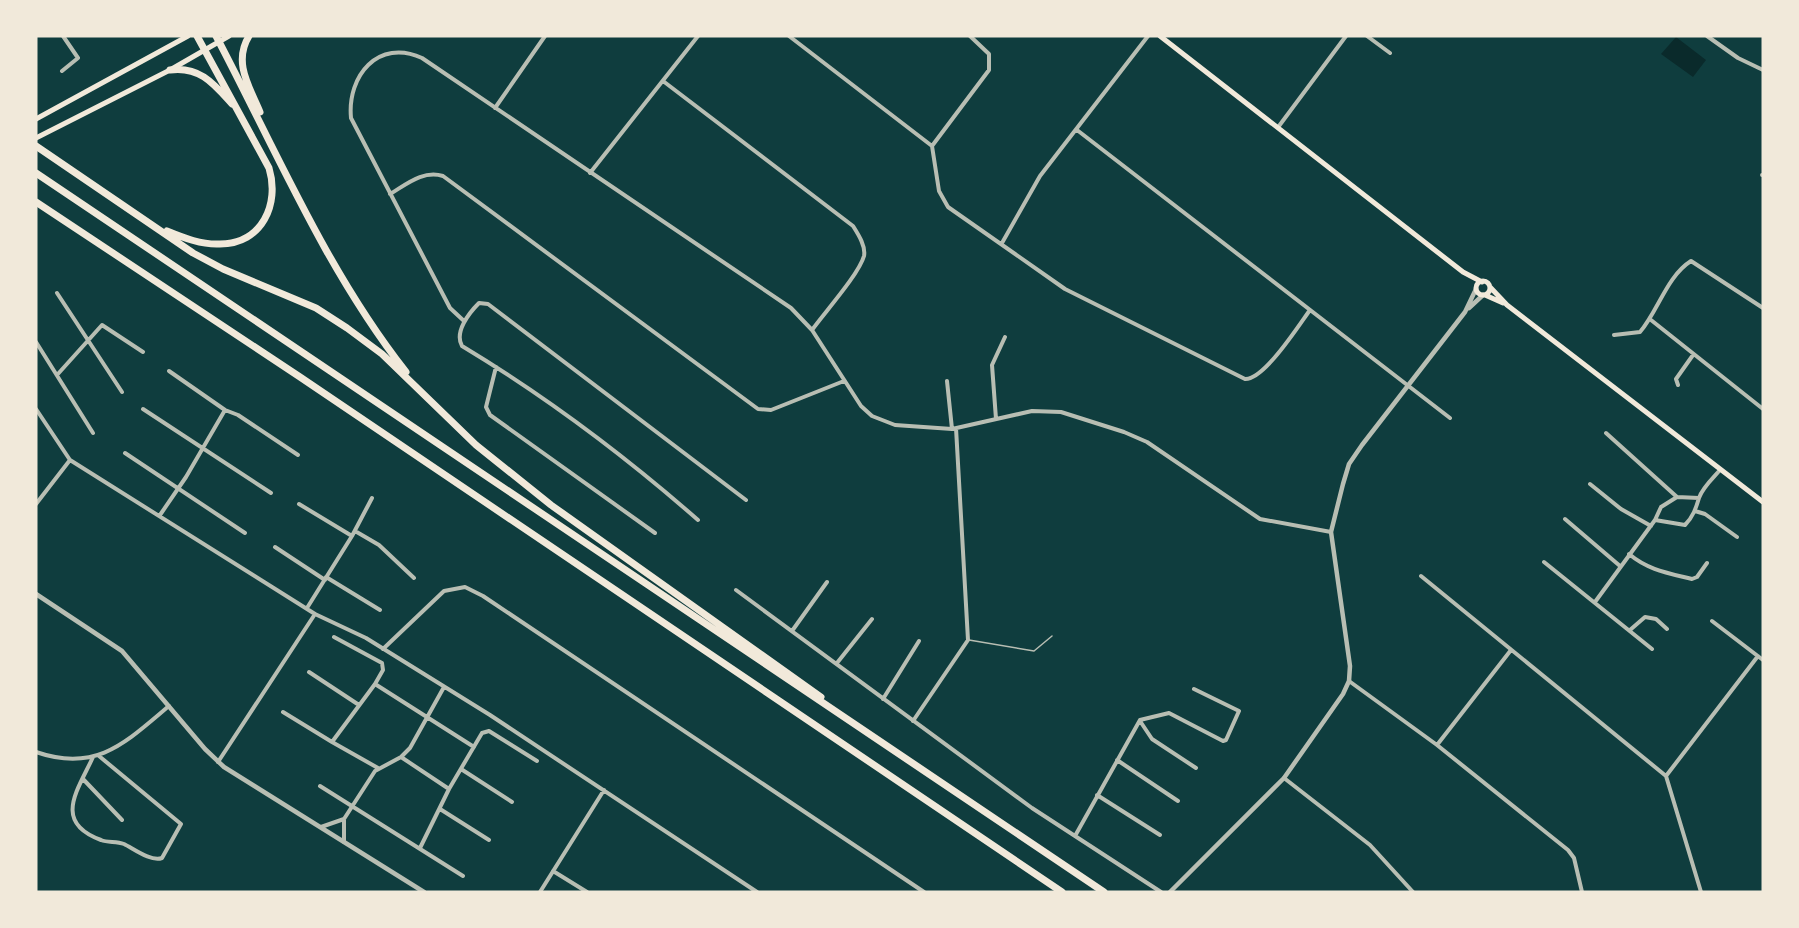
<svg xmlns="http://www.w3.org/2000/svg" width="1799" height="928" viewBox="0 0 1799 928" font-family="'Open Sans',sans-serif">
	<rect width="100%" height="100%" fill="#0f3d3e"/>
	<!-- water -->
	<path fill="#0a2a2b" d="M1676 37 1706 60 1693 77 1661 54Z"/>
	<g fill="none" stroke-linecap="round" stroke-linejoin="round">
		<!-- service -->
		<path stroke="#b8beb3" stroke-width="1.5" d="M969 640 1034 651 1052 636"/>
		<!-- minor -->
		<path stroke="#b8beb3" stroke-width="4" d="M789 36 932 146 939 191 948 207 1065 289 1245 379C1264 380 1299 325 1310 310
			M1367 36 1390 53
			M1707 36 1738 58 1763 70
			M62 71 78 58 63 36
			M663 81 853 226C858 234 866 246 864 256 859 274 825 312 812 330
			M495 108 545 36
			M1279 126 1346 36
			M1077 130 1450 418
			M932 146 989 70V54L970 36
			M590 173 698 36
			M1762 175H1763
			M390 194C407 184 423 170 443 176L758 409 771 410 844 381
			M1002 243 1040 176 1148 36
			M57 293 122 392
			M1651 320 1763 409
			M464 321 450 308 351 118C347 76 378 38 422 58L791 308 812 330 861 406 872 416 895 425 952 429 1032 411 1061 412 1124 432 1147 442 1260 519 1331 532
			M1614 335 1640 332C1658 311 1667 276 1691 261L1763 308
			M36 342 93 433
			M496 367 486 407 490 415 655 533
			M57 375 102 325 143 352
			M947 381 952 429
			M1678 385 1676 379 1693 355
			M36 409 70 460 315 614 366 638 490 715 757 892
			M143 409 271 493
			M225 410 238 415 298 455
			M996 419 992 365 1005 337
			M1606 433 1677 497 1699 498
			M125 453 245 533
			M1590 484 1621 509 1651 526
			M36 504 70 460
			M299 504 352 536
			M1695 511 1705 514 1737 537
			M160 515 186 477 225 410 169 371
			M1565 519 1620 566
			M698 520C625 456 545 396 462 346 454 332 469 313 479 303L488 304 746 500
			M1655 520 1661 507 1677 497
			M355 531 379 545 414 578
			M275 547 325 580
			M1629 554C1648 570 1668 573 1692 579L1697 577 1707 563
			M1544 562 1652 649
			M1421 576 1666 776 1701 892
			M326 577 380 610
			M736 590 1032 808 1161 892
			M1595 602 1655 520 1685 525C1693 517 1696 508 1699 498 1702 488 1713 478 1720 470
			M307 608 352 536 372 498
			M1712 621 1763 660
			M1630 630 1645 617 1656 619 1667 629
			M792 631 827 582
			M334 637 382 663 383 670 375 684 474 747
			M383 649 444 591 465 587 483 596 924 892
			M837 663 872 619
			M309 672 359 705
			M1349 681 1437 745 1568 850 1574 858 1582 892
			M883 699 919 641
			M283 712 332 742 375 684
			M913 721 968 640 956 428
			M1140 721 1152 739 1196 768
			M332 742 378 768
			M1437 745 1511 650
			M36 752C97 773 126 742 169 706
			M93 757C78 790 52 822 101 840 108 843 116 841 124 844 134 849 151 862 162 858L181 824 99 756
			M401 757 449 789
			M1117 760 1178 801
			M218 762 315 614
			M461 769 512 802
			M1666 776 1758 656
			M1284 778 1370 845 1413 892
			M83 779 122 820
			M320 786 463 876
			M1097 795 1160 835
			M440 809 489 840
			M321 827 344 819
			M1075 836 1140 720 1169 713 1223 741 1226 740 1239 711 1194 689
			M344 842V819L375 771 401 757 410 748 444 687
			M420 848 449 789 482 733 489 731 537 761
			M553 871 587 892
			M540 892 604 790"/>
		<!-- tertiary -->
		<path stroke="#b8beb3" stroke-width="4.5" d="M1469 308 1483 295
			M36 594 122 651 205 749 224 767 424 892
			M1170 892 1284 778 1343 694 1349 681 1350 666 1331 532 1343 484 1349 464 1362 445 1465 312 1476 289"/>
		<!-- secondary -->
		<path stroke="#f1e9da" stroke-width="5" d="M1160 36 1463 272 1482 282
			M36 119 188 36
			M36 138 170 70 229 36
			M1476 288a7 7 0 1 1 14 0a7 7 0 1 1-14 0Z
			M1490 287 1507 305 1763 502
			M1485 295 1503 303"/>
		<!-- motorway -->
		<path stroke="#f1e9da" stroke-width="7" d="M216 36C276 150 326 270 406 372
			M249 36C233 62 249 86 260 112
			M170 70C200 66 214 84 232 104
			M36 146 193 253 223 269 316 308 347 328 382 354 476 445 551 505 821 697
			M36 173 1104 892
			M36 202 300 377 1062 892
			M167 231C184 238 202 245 220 244 262 244 280 204 269 168L197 36"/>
	</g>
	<!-- border -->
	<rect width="1799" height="928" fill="none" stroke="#f1e9da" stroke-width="75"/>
</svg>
